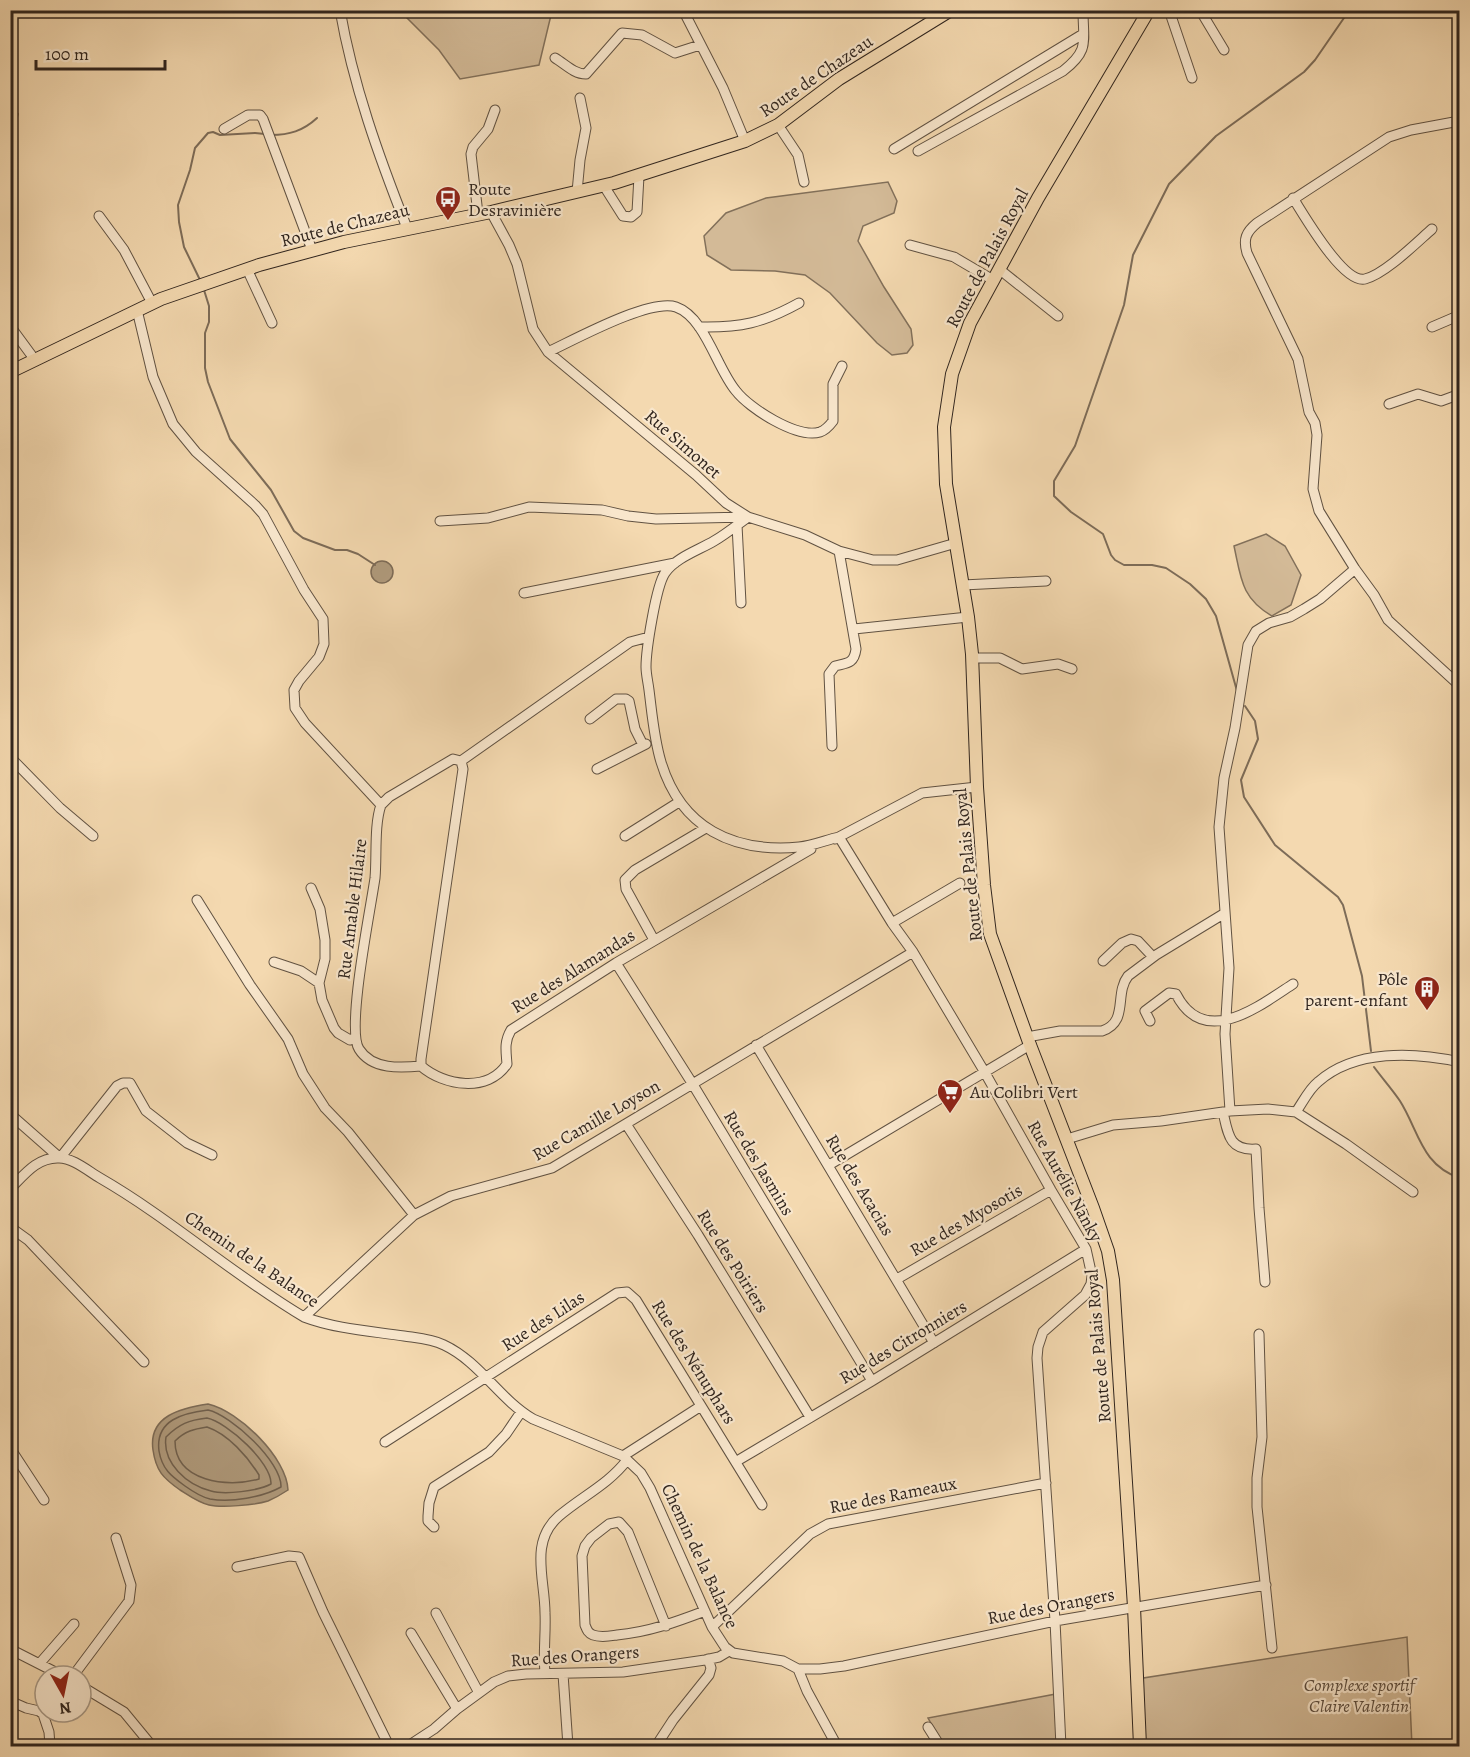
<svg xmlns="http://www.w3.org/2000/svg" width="1470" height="1757" viewBox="0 0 1470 1757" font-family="Alegreya,serif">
	<rect width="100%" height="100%" fill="#f4d9b0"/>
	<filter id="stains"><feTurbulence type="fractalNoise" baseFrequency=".00333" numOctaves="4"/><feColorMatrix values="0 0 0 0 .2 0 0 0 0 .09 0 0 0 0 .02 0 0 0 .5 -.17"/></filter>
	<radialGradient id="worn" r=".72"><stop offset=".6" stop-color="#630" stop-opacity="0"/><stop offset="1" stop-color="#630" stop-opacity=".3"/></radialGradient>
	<!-- green -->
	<path fill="#d3ba97" stroke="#82705a" stroke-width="1.5" d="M400 11H552L539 65 460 79 439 50Z
		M11 103 18 114 14 132 11 134Z
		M888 182 897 201 894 213 863 226 858 241 884 287 911 329 913 345 907 353 892 355 877 343 830 293 805 275 775 271 731 270 707 255 704 236 726 213 766 198Z
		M1266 534 1285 546 1301 575 1291 605 1272 616C1241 598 1241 578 1234 546Z
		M1407 1637 1412 1746H1140L1137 1679Z
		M1056 1694 1058 1746H944L928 1718Z"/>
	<!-- water -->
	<path fill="#b19c7e" stroke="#7d6c58" stroke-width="1.5" d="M371 572a11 11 0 1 1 22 0a11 11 0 1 1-22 0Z
		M208 1404C239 1411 287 1458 288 1490 282 1494 275 1498 268 1501 255 1505 222 1508 209 1505 199 1503 188 1495 180 1490 163 1478 156 1471 153 1450 148 1416 181 1408 208 1404Z"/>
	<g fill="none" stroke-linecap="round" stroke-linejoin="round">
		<!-- shore -->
		<path stroke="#70604e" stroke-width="1.5" d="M208 1410C231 1415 282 1462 281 1487 263 1497 231 1503 210 1499 201 1497 192 1491 185 1486 171 1476 162 1469 159 1451 155 1420 183 1413 208 1410Z
			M207 1418C227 1422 272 1463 271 1484 258 1491 225 1495 211 1491 187 1485 162 1463 166 1437 179 1424 189 1420 207 1418Z
			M207 1427C228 1434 248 1457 259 1475V1479C228 1488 175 1482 175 1441 185 1431 194 1429 207 1427Z"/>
		<!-- stream -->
		<path stroke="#7d6c58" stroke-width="2" d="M271 135C289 135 303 131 317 118
			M201 282 184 247 179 222 178 205 190 170 195 148 208 133 213 132 220 135 255 133 265 134
			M204 290 209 306V322L205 333V368L208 382 230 439 271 490 294 531 303 538 335 550H347L358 554 375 565
			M1237 691 1216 616 1206 599 1190 584 1166 568 1152 565H1124L1115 560 1111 555 1103 534 1071 512 1054 496V481L1075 446 1124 305 1133 255 1169 184 1216 136 1304 72 1315 60 1346 15 1356 10
			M1245 706 1255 721 1258 739 1241 780 1244 797 1275 845 1338 897 1343 905 1362 976 1371 1051
			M1374 1067C1382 1078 1392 1089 1400 1101 1419 1131 1421 1165 1460 1178"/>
		<defs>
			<path id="minor" d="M340 10C353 85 379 157 407 228
				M683 10 723 88 745 141
				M1169 10 1192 78
				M1200 10 1224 50
				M555 58C565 64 574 74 586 74L622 33 642 35 675 53 700 45
				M1460 119 1454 122 1411 130 1389 137 1257 223C1246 232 1243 239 1247 253L1298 359 1309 412 1315 423 1317 435 1313 489 1319 511 1355 569 1374 595 1388 620 1460 686
				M778 125 798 155 804 182
				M224 129 248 115H260L263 119 312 250
				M894 149 1083 34
				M918 151 1063 71C1090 50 1083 42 1083 10
				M604 186 623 216 631 217 637 212 639 176
				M577 192 580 160 586 128 580 98
				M1293 198C1304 215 1343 284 1365 279 1385 274 1416 243 1432 229
				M491 212 509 245 517 264 533 329 548 352 696 475 726 503 748 517 805 535 839 551 873 560H897L956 543
				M478 214 471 154 473 147 488 129 495 110
				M99 216 124 250 152 303
				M910 245 954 257 993 280
				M247 269 272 323
				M999 269 1058 316
				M137 310 153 377 173 424 196 452 255 505 263 514 304 590 323 619 324 644 319 657 299 681 294 690 295 708 305 723 381 805
				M10 326 35 360
				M699 327C740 328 763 323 799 303
				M1432 327 1460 315
				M548 352C574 340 650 298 676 307 705 317 717 369 736 391 749 408 797 439 820 432 826 430 830 425 833 421V384L842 366
				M1389 404 1418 394 1441 401 1460 394
				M748 517C737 525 726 534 714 541 699 550 675 558 665 573 656 586 646 650 646 667 646 674 648 682 649 690 652 713 654 739 661 762 681 828 733 853 799 847 812 846 826 840 839 837L892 923 913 952 984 1071 1051 1190 1086 1249 1092 1276 1091 1284 1085 1295 1043 1332 1038 1347 1037 1358 1055 1621 1061 1746
				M440 521 488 518 529 507 602 510 628 516 656 519 748 517
				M737 525 741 603
				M963 585 1046 581
				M524 593 675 563
				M854 629 968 617
				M972 658H1000L1022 669 1058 664 1072 669
				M590 719 616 699H626L629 701 635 729 643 745
				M832 746 829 674 835 666C847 663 854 664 856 649L839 551
				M10 757 60 808 93 836
				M461 761 630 642 649 637
				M597 769 646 744
				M625 836 679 802
				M835 839 922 793 977 787
				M311 888 320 909 325 940V959L319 983 322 1000 334 1028 338 1033 350 1040 354 1038
				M197 900 250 985 288 1039 303 1074 325 1108 348 1132 414 1215
				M892 923 960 883
				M654 940 626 889 625 880 635 870 706 828
				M1103 961 1122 943 1131 939 1138 941 1153 957
				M274 962 301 971 319 983
				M616 963 692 1083 872 1381
				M1150 1021 1145 1011 1169 993 1176 994C1204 1049 1258 1007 1293 984
				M1027 1037 1060 1031H1102C1129 1022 1114 994 1128 976L1156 955 1225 913
				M756 1045 934 1343
				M421 1066C401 1068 372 1070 359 1049 346 1029 371 907 375 878 377 856 374 825 381 805L389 797 453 759 461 761 463 769 421 1059V1066C444 1086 488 1093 507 1064 506 1051 504 1042 511 1030L616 963 811 849
				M1230 1111 1225 1034 1229 968 1219 827 1224 778 1235 728 1248 645 1256 631 1269 623 1290 617 1304 609 1320 599 1355 569
				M1223 1112C1228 1134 1229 1151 1256 1149L1259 1208 1265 1282
				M1296 1112C1303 1102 1309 1089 1318 1082 1355 1049 1414 1052 1460 1062
				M10 1114 60 1158 117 1086 123 1083H130L146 1111 187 1143 212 1155
				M626 1124 698 1235 810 1417
				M1067 1139 1113 1125 1161 1121 1230 1111 1268 1109 1296 1112 1346 1144 1413 1192
				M829 1165 1030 1045
				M10 1189C24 1175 37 1157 59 1158 73 1158 88 1171 100 1178 171 1219 233 1275 304 1317 336 1329 370 1331 404 1336 417 1338 432 1339 444 1345 480 1362 499 1399 533 1419L623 1456 641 1473 650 1488 712 1627 725 1647 733 1653 783 1661 798 1669 807 1691 837 1746
				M10 1227 28 1240 144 1362
				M897 1279 1051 1190
				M304 1317 414 1215 451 1196 552 1168 913 952
				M1259 1334 1262 1437 1257 1478V1507L1272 1648
				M385 1442 617 1293 627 1292 636 1300 762 1505
				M10 1448 44 1500
				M623 1456 701 1406
				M737 1461 872 1381 1086 1249
				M434 1527 428 1521V1516L429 1503 434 1487 489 1452 506 1434 521 1412
				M237 1567 289 1556 299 1557 323 1612 389 1746
				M436 1613 479 1693
				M666 1626 628 1532 619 1522 609 1524 591 1538 585 1546 582 1556 585 1625C587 1630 588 1633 593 1635 601 1638 610 1636 617 1635 649 1632 676 1622 705 1611
				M712 1627 810 1534 828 1524 1046 1483
				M411 1633 457 1709
				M10 1649 63 1676
				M40 1663 74 1624
				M798 1669H820L844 1666 1055 1621 1266 1585
				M545 1673C543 1653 546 1633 545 1613 545 1579 529 1542 559 1516 581 1497 609 1484 627 1460
				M563 1674 568 1746
				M73 1676 129 1601 131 1585 116 1538
				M81 1686 124 1712 152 1746
				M10 1701 26 1708 39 1711 43 1714 49 1732 50 1746
				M928 1727 940 1746
				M408 1746 434 1729 457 1709 494 1682 508 1676 526 1674 623 1672 705 1660 719 1657 729 1651
				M656 1746 673 1720 709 1675 711 1668 708 1659"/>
			<path id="major" d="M10 372 161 299 259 265 344 242 491 212 614 183 745 141 778 125 839 79 951 10
				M1140 1746 1134 1607 1113 1280 1108 1251 1093 1208 1030 1045 990 934 984 885 977 787 972 654 968 617 946 484 944 427 952 374 970 323 1038 198 1149 10"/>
		</defs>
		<!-- minor casing -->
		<use href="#minor" stroke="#615242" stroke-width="11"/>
		<!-- major casing -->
		<use href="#major" stroke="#30251e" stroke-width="14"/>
		<!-- minor -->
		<use href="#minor" stroke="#f8e6cc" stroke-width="9"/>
		<!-- major -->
		<use href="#major" stroke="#f4d9b0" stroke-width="12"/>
	</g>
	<!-- icons -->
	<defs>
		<symbol id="bus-pin" viewBox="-11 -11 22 30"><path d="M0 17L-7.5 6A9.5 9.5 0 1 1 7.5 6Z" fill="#8f2418" stroke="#f8e6cc"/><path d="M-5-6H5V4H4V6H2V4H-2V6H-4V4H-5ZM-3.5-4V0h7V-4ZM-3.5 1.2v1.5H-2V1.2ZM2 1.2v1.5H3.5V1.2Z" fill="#fff"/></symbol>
		<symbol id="building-pin" viewBox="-11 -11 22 30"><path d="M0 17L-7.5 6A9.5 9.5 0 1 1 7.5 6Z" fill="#8f2418" stroke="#f8e6cc"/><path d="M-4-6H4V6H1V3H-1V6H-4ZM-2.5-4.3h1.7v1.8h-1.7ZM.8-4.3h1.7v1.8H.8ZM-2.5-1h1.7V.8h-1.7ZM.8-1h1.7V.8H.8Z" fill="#fff"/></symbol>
		<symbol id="supermarket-pin" viewBox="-11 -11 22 30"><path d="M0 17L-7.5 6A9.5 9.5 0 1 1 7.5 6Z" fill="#8f2418" stroke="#f8e6cc"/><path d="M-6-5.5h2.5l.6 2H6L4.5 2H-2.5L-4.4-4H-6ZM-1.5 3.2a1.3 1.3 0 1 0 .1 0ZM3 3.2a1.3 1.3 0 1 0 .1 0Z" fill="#fff"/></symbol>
	</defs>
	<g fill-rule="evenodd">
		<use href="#bus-pin" x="433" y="184" width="30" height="40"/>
		<use href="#building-pin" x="1412" y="974" width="30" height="40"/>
		<use href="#supermarket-pin" x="935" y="1077" width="30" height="40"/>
	</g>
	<g text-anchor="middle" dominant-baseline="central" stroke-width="4.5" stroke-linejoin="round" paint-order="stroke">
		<!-- street labels -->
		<g font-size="18" fill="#30251e" stroke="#f8e6cc">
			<text transform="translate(816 76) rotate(-34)">Route de Chazeau</text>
			<text transform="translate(345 225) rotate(-14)">Route de Chazeau</text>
			<text transform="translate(987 258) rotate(-62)">Route de Palais Royal</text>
			<text transform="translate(683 444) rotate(41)">Rue Simonet</text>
			<text transform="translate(968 865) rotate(-96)">Route de Palais Royal</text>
			<text transform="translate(352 909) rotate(-83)">Rue Amable Hilaire</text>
			<text transform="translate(573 971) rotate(-32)">Rue des Alamandas</text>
			<text transform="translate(596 1120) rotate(-30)">Rue Camille Loyson</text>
			<text transform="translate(759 1163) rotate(59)">Rue des Jasmins</text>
			<text transform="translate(1065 1181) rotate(61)">Rue Aurélie Nanky</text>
			<text transform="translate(860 1185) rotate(59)">Rue des Acacias</text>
			<text transform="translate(966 1220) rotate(-30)">Rue des Myosotis</text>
			<text transform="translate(252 1259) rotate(34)">Chemin de la Balance</text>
			<text transform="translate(733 1261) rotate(58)">Rue des Poiriers</text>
			<text transform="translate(543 1321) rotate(-33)">Rue des Lilas</text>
			<text transform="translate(903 1342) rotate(-31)">Rue des Citronniers</text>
			<text transform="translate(1098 1346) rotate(-95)">Route de Palais Royal</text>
			<text transform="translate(694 1362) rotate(58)">Rue des Nénuphars</text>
			<text transform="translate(893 1495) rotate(-11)">Rue des Rameaux</text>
			<text transform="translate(700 1556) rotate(65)">Chemin de la Balance</text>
			<text transform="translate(1051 1606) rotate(-11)">Rue des Orangers</text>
			<text transform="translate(575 1656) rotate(-4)">Rue des Orangers</text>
		</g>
		<!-- poi labels -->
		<g font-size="18" fill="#30251e" stroke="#f8e6cc" text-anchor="start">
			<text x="468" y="189">Route<tspan x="468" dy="21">Desravinière</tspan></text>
			<text x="1408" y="979" text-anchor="end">Pôle<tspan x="1408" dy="21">parent-enfant</tspan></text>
			<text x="970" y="1092">Au Colibri Vert</text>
		</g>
		<!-- park labels -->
		<g font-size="18" font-style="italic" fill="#594a3c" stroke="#f8e6cc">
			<text x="1359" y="1685">Complexe sportif<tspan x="1359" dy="21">Claire Valentin</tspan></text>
		</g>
	</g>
	<!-- margin -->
	<rect width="1470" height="1757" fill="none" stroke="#f4d9b0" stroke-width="36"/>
	<rect x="12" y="12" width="1446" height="1733" fill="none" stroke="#30251e" stroke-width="3"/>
	<rect x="18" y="18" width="1434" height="1721" fill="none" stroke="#30251e" stroke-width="1.5"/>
	<!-- north arrow -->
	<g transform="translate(63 1694) rotate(171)"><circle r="28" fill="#f8e6cc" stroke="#a89986" stroke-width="1.5"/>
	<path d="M0-4.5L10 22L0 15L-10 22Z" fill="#8f2418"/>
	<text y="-9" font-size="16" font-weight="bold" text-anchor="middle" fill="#30251e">N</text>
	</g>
	<!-- scale -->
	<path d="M36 60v9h129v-9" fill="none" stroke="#30251e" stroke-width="3"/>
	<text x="45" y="60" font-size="18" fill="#30251e" stroke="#f8e6cc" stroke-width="4.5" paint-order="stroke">100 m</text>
	<rect width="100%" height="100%" filter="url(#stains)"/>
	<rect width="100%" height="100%" fill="url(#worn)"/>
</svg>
